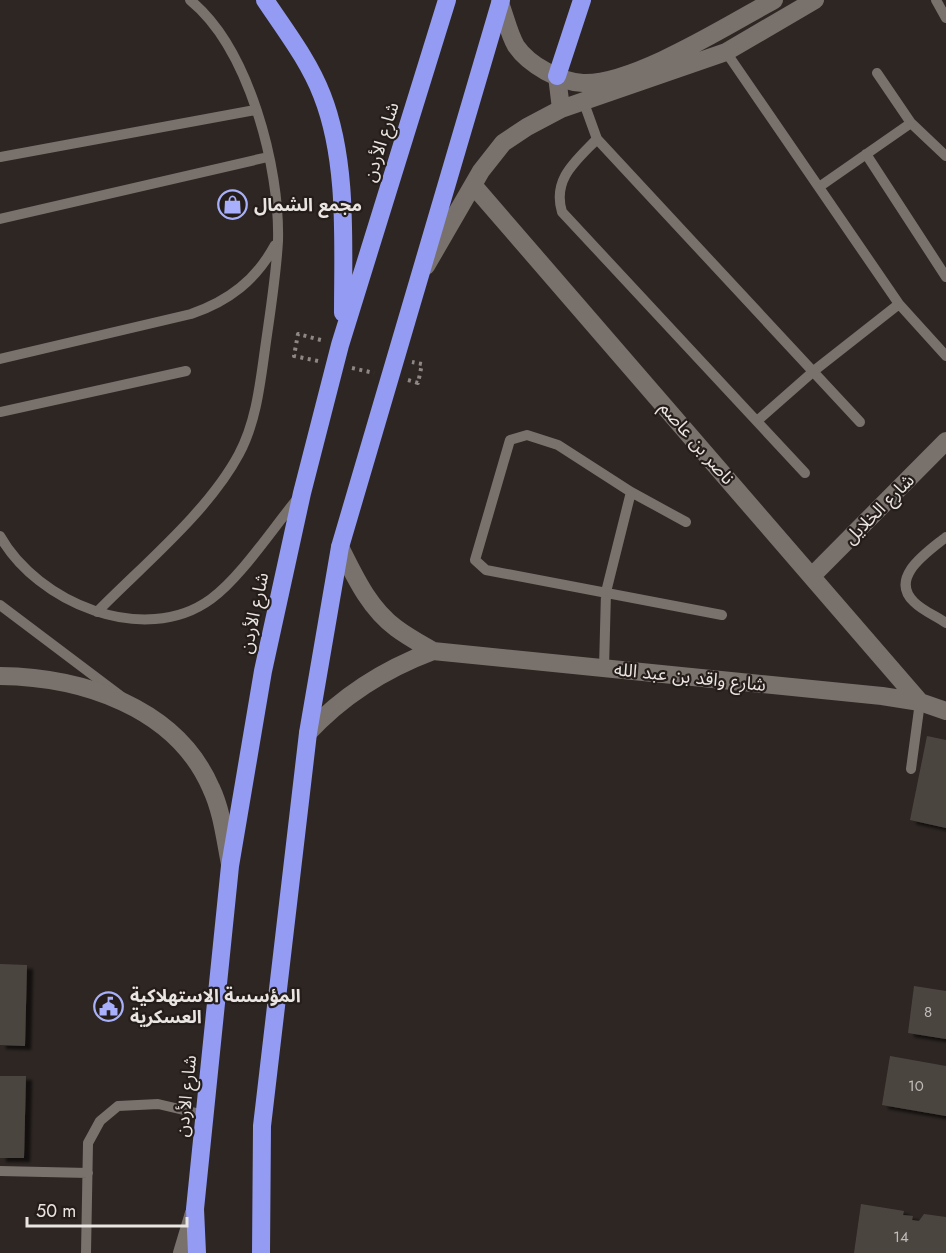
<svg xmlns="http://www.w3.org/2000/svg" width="946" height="1253" viewBox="0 0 946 1253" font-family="Jost,'Noto Sans Arabic',sans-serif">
	<defs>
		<filter id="shadow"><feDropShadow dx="6" dy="4" stdDeviation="1.5" flood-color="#0009"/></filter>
	</defs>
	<rect width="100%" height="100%" fill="#2d2623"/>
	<!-- building -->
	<path fill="#4c4540" filter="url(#shadow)" d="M927 736 946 740V828L910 820Z
		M0 964 27 965 25 1046 0 1045Z
		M914 986 946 991V1039L908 1033Z
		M890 1056 946 1066V1116L882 1105Z
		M0 1076H26L24 1158H0Z
		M861 1204 904 1211 903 1215 913 1216 912 1220 919 1221 924 1214 946 1217V1253H854Z"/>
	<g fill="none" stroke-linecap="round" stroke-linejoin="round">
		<!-- path -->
		<path stroke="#8e8885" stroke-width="4" stroke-dasharray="3 4.5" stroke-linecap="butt" d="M318 361 294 356 298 334 321 340
			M352 368 374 373
			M408 380 418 383 422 364 412 362"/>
		<!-- lane -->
		<path stroke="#79716c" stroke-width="10" d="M936 0 946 18
			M726 52 899 304 946 356
			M877 73 911 123 946 156
			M584 103 597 139 860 422
			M597 139C576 161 552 179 562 212L805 473
			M866 154 946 277
			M0 157 255 110
			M819 187 911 123
			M0 219 268 157
			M0 359 191 314C229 301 256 280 275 245
			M0 412 186 371
			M757 421 815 370 899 304
			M686 522 631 492 558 445 527 435 510 440 475 560 486 570 722 615
			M0 536C37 602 144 648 211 599 241 577 273 528 298 498
			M946 537C929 551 888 577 914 602 923 611 936 616 946 623
			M0 605 122 697
			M97 612C143 565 208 512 239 454 256 422 260 385 265 349 270 313 276 277 278 241 280 167 249 48 190 0
			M604 668 606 592 631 492
			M911 769 920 702
			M0 1171 88 1173
			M86 1253 88 1143 100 1121 118 1106 158 1104 205 1115"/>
		<!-- street -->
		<path stroke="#79716c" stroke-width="18" d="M500 3C505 16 509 34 516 46 529 65 560 82 583 83 633 85 728 25 774 0
			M557 76 561 109
			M473 185 920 702
			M426 266 481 171 503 143 527 127 561 109 726 52 815 0
			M340 547C355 577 369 608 396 628 408 637 421 644 433 651L882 696 920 702 946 711
			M812 576 946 441
			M0 676C82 677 176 707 211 788 222 811 225 839 230 864
			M308 733C344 694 385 669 433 651
			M182 1253 194 1213"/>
		<!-- highway -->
		<path stroke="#939bf2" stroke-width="18" d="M265 0C285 30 309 61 322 95 348 161 343 243 343 313
			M557 76 582 0
			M197 1253 195 1209 230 866 263 671 302 493 340 345 447 0
			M261 1253 262 1126 308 733 340 547 501 0"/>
	</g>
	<!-- icons -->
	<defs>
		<symbol id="shop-ring" viewBox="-11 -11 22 22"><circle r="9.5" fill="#241d19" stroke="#a8b0fc" stroke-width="1.5"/><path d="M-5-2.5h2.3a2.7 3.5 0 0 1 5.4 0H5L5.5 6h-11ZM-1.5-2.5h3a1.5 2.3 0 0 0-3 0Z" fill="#a8b0fc"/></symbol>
		<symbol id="civic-ring" viewBox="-11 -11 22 22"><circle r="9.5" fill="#241d19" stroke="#a8b0fc" stroke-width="1.5"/><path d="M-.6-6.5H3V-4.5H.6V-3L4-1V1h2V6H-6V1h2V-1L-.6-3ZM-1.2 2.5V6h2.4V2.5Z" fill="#a8b0fc"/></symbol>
	</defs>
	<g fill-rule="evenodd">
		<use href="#shop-ring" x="216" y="188" width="33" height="33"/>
		<use href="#civic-ring" x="92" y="990" width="33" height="33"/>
	</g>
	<g text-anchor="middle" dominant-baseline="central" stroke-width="4.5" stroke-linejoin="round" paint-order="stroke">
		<!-- number labels -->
		<g font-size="15" fill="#c2bdba">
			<text x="928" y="1012">8</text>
			<text x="916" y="1086">10</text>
			<text x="901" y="1237">14</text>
		</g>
		<!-- street labels -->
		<g font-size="18" fill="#eae5e2" stroke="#241d19">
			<text transform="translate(381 142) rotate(-73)">شارع الأردن</text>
			<text transform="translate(697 443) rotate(49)">ناصر بن عاصم</text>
			<text transform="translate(879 509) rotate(-45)">شارع الخلايل</text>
			<text transform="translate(254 613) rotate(-78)">شارع الأردن</text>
			<text transform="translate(690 677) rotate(6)">شارع واقد بن عبد الله</text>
			<text transform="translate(186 1096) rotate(-84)">شارع الأردن</text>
		</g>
		<!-- poi labels -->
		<g font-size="18" font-weight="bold" fill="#eae5e2" stroke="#241d19" text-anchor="start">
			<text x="254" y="205">مجمع الشمال</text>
			<text x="130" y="996">المؤسسة الاستهلاكية<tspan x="130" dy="21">العسكرية</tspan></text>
		</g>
	</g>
	<!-- scale -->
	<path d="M27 1217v9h160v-9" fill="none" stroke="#eae5e2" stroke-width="3"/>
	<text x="36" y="1217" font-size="18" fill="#eae5e2" stroke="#241d19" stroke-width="4.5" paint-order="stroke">50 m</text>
</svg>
